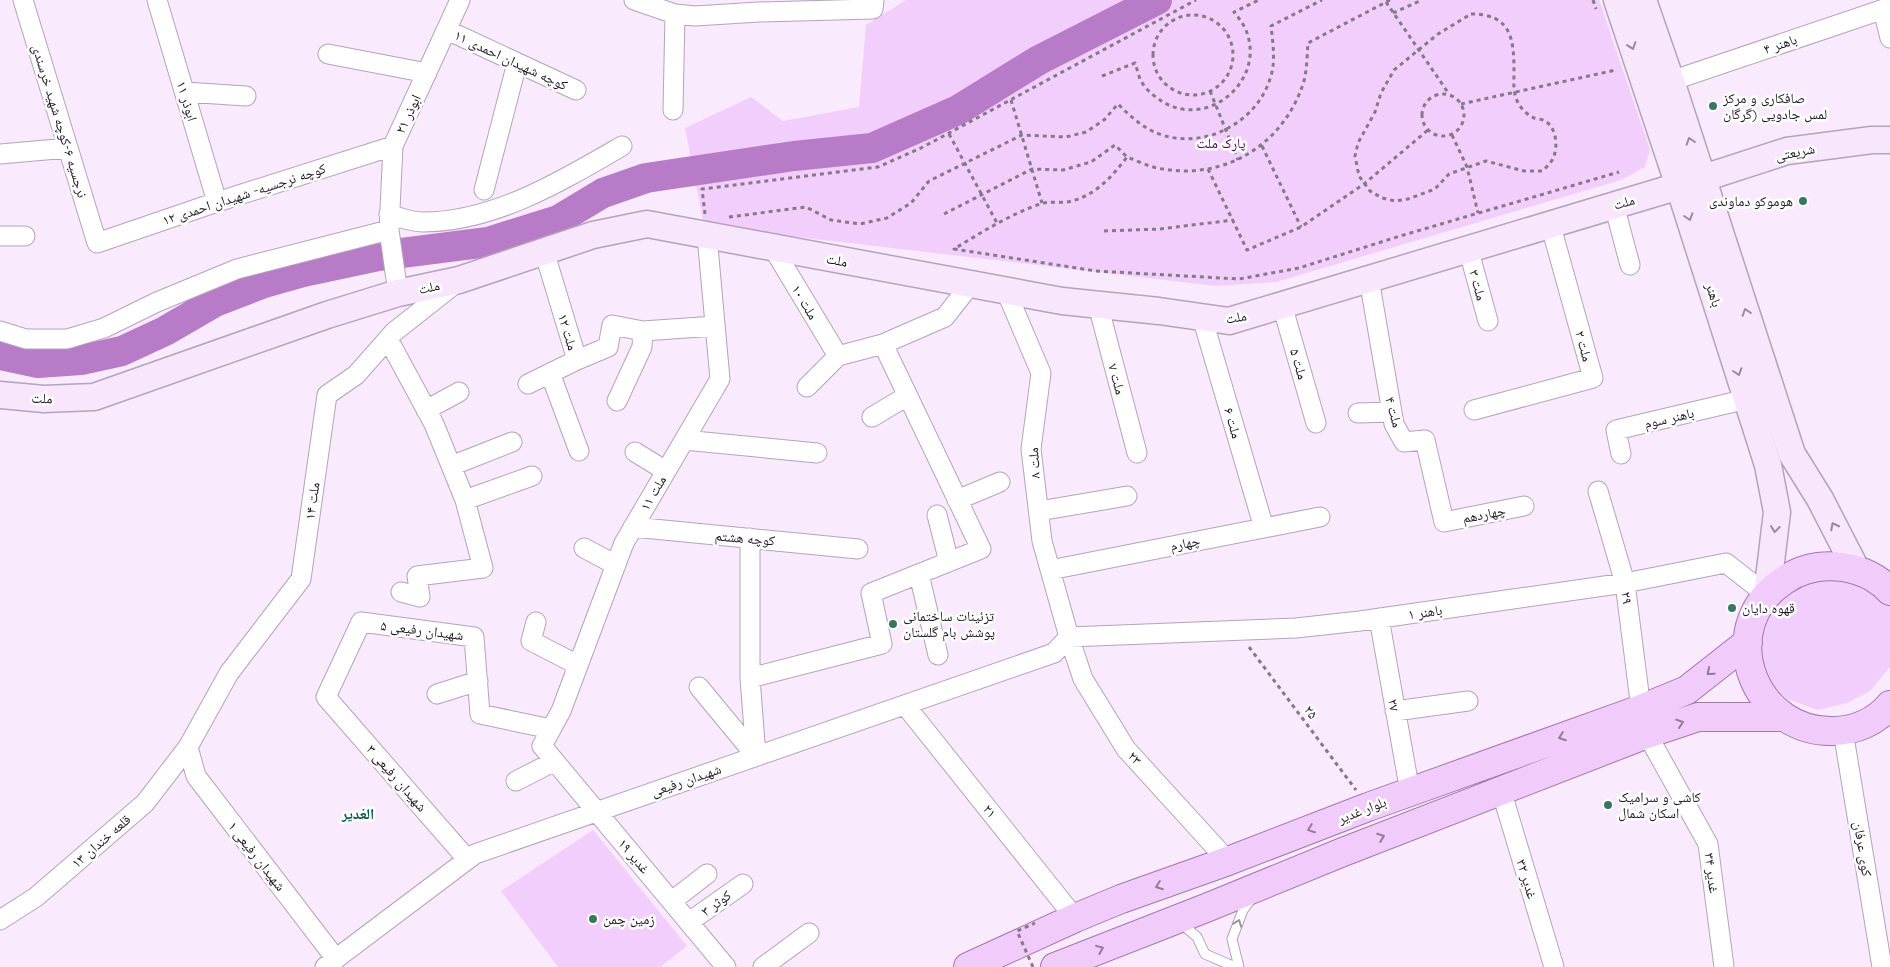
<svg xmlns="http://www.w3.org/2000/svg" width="1890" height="967" viewBox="0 0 1890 967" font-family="Quicksand,'Noto Naskh Arabic',sans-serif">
	<rect width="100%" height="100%" fill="#f9eafd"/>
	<!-- green -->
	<path fill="#f2cefc" d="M906 0H1599L1650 150 1645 167 1621 180 1276 282 1216 286 704 226 685 128 751 97 783 121 859 107 866 25Z
		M1844 567 1890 592V667L1870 691 1847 703 1818 710 1787 699 1774 686 1756 648 1771 592Z
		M593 830 687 946 660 967H558L501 891Z"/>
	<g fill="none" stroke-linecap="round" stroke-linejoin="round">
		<!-- river -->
		<path stroke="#b77bc7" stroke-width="30" d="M0 355 38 363 81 360 122 351 165 331 215 302 264 283 303 272 378 256 488 242 558 220 603 193 646 178 794 156 872 148 958 110 1039 60 1157 0"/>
		<defs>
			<path id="lane" d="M1181 923 1197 937 1205 954 1235 967
				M1239 967 1232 939 1243 910 1252 898"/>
			<path id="street" d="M23 0 97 243 217 202 393 146
				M157 0 217 202
				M634 0 675 14 695 16 759 12 873 9 874 0
				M1883 10 1890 38
				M447 30 576 90
				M328 54 427 73
				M1671 81 1890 7
				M185 92 246 96
				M673 110 675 14
				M0 154 68 148
				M484 190 517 63
				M1614 205 1630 265
				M389 214C400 218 412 222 423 222 494 222 562 181 622 146
				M0 236H25
				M707 236 720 379 624 543 561 711 542 746 726 967
				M773 248 838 356
				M1468 248 1488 321
				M1369 279 1394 424 1404 442 1425 440 1444 522 1524 506
				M1006 291 1041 373 1031 449 1042 541 1069 637 1083 679 1126 749 1228 861
				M398 293 389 230 393 146 460 0
				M1098 305 1137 453
				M1282 305 1316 423
				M1202 317 1264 528
				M0 331 26 339H67L104 328 157 302 237 269 389 230
				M388 339 434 424 465 500 483 568 417 576 420 597 401 592
				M577 360 608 347 612 325 643 331 715 326
				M550 373 579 451
				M528 384 577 360 544 251
				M807 387 838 356 883 344 945 317 970 285
				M617 401 642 347 643 331
				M426 410 459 392
				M1474 410 1593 378 1550 223
				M1358 413 1392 412
				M872 417 907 396
				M684 440 817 453
				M635 452 666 471
				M1621 454 1616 430 1747 399
				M451 466 512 442
				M1598 491 1625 583 1641 709
				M465 500 532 476
				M957 500 1000 482
				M1039 511 1127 496
				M937 515 949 562
				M633 527 858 549
				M750 538V678L756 756
				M584 548 616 565
				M1050 570 1320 517
				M919 574 938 655
				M1379 618 1410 792
				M536 622 531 641 578 665
				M1069 637 1296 628 1360 621 1625 583 1726 563 1767 595
				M750 678 882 644 871 593 981 549 883 344
				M699 687 756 756
				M437 694 478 681
				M905 705 1075 918
				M1395 711 1468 701
				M1843 731 1882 967
				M1647 734 1708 844 1724 967
				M188 747 196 776 336 959
				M516 781 555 761
				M1501 790 1554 967
				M467 859 326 697 361 622 474 637 480 714 551 729
				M672 901 707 874
				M0 920 36 897 145 803 188 747 229 673 301 579 327 395 356 375 394 332 456 283
				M689 922 743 884
				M325 967 475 854 1054 653 1069 637
				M763 967 809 933"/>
			<path id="secondary" d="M1617 0 1679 186 1768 465 1777 512 1767 595
				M1643 0 1671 81 1792 454 1820 499 1856 569
				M0 395 44 399 94 397 327 315 398 293 459 280 593 235 647 224 1062 301 1159 311 1229 321 1679 186 1787 151 1872 140H1890"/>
			<path id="primary" d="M1890 591C1872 571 1844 564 1818 567 1801 569 1787 577 1774 588 1717 639 1758 733 1833 731 1854 731 1876 722 1890 705
				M968 967 1075 918 1121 899 1228 861 1368 807 1641 709 1687 690 1748 642
				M1055 967 1206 908 1343 852 1647 734 1698 717H1783"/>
		</defs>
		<!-- lane casing -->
		<use href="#lane" stroke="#b5a3ba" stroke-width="11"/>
		<!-- street casing -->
		<use href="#street" stroke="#b5a3ba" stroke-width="21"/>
		<!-- secondary casing -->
		<use href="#secondary" stroke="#b5a3ba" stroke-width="29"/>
		<!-- primary casing -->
		<use href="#primary" stroke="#a177ac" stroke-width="30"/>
		<!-- path -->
		<path stroke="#847986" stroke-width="3" stroke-dasharray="4 4" stroke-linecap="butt" d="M1390 0 1308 43C1307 55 1307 69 1304 81 1285 143 1227 180 1163 169 1151 168 1138 161 1127 157 1111 178 1094 197 1067 202 1058 203 1048 201 1040 204 1009 215 982 232 954 249L1096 271 1239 279 1299 268 1400 236 1619 172
			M1593 0 1596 9
			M1386 2 1449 94
			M1393 13 1422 0
			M1471 14C1511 14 1514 38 1514 72 1514 81 1513 90 1516 98 1519 107 1526 114 1534 118 1537 119 1542 119 1545 121 1556 127 1558 145 1554 156 1552 162 1547 167 1542 171H1524L1486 161 1449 174 1435 189 1408 199 1395 201 1382 198 1370 191 1359 176 1355 156 1358 143 1375 112 1381 93 1394 70 1438 34Z
			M1153 55a40 40 0 1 1 80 0a40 40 0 1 1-80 0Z
			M1102 76 1135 63C1137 68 1138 75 1141 81 1146 90 1155 97 1163 102 1210 130 1268 78 1245 28 1242 22 1238 17 1234 12L1259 0
			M1210 91 1238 160
			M1422 115a21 21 0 1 1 42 0a21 21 0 1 1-42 0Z
			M1011 100 1042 203
			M1461 104 1616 70
			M949 134 997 223
			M1452 135 1467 167 1478 213
			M1262 146 1301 227
			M1208 169 1247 250 1301 227 1364 184 1428 130
			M705 214 702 189 878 167 923 147 1196 0
			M944 214 1032 169 1063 170 1091 162 1115 145 1127 157
			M729 217 806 207 831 220 860 224 887 218 911 203 929 181 1022 135 1066 137 1086 132 1104 120 1118 104C1131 117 1144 129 1162 135 1205 149 1256 123 1270 79 1276 62 1273 44 1271 26L1322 0
			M1104 231 1160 229 1233 220
			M1249 647 1356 790"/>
		<!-- lane -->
		<use href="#lane" stroke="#fff" stroke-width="9"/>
		<!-- street -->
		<use href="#street" stroke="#fff" stroke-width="19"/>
		<!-- secondary -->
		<use href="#secondary" stroke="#f8e6fd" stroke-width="26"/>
		<!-- primary -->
		<use href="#primary" stroke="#f1ccfb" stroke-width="28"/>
		<!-- path-bridge -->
		<path stroke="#847986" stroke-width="3" stroke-dasharray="4 4" stroke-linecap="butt" d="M1033 967 1017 931 1035 923"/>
	</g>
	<!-- one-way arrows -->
	<defs><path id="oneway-chevron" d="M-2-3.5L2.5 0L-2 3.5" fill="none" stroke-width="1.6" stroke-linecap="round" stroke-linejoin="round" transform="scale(1.25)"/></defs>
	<g stroke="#96899a">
		<use href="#oneway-chevron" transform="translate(1632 46) rotate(71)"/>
		<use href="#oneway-chevron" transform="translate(1690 141) rotate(-108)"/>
		<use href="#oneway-chevron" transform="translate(1689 217) rotate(72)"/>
		<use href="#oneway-chevron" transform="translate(1746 312) rotate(-108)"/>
		<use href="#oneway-chevron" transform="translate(1738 372) rotate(72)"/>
		<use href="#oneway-chevron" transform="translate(1834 526) rotate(-117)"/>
		<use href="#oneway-chevron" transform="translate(1775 529) rotate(97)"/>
	</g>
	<g stroke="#927b98">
		<use href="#oneway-chevron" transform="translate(1710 672) rotate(141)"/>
		<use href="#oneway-chevron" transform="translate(1680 723) rotate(-19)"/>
		<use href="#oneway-chevron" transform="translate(1562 737) rotate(160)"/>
		<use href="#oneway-chevron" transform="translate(1311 829) rotate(159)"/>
		<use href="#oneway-chevron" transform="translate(1381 837) rotate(-21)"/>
		<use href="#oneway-chevron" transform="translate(1159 886) rotate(160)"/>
		<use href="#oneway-chevron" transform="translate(1100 949) rotate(-22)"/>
	</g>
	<use stroke="#9a979b" href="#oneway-chevron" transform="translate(1238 923) rotate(-70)"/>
	<!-- markers -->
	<g fill="#397661" stroke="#fff" stroke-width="2">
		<circle cx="1713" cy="106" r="5"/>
		<circle cx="1803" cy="201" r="5"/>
		<circle cx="1732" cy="608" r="5"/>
		<circle cx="893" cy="624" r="5"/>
		<circle cx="1608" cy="805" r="5"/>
		<circle cx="593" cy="919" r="5"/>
	</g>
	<g text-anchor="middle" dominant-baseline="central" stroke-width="5" stroke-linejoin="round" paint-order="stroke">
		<!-- street labels -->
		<g font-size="14" fill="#1e1820" stroke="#fff">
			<text transform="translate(1780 44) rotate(-19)">۴ باهنر</text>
			<text transform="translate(511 60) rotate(25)">کوچه شهیدان احمدی ۱۱</text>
			<text transform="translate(187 101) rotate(73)">ابوذر ۱۱</text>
			<text transform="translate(408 114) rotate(-65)">۲۱ ابوذر</text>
			<text transform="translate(60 121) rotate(73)">نرجسیه ۶-کوچه شهید خرسندی</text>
			<text transform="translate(1795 152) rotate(-11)">شریعتی</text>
			<text transform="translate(244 194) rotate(-18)">کوچه نرجسیه- شهیدان احمدی ۱۲</text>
			<text transform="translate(1624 202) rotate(-16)">ملت</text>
			<text transform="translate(837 260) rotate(11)">ملت</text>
			<text transform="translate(1478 285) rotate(75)">۳ ملت</text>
			<text transform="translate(429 287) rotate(-12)">ملت</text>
			<text transform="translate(1714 295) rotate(72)">باهنر</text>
			<text transform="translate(805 302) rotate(59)">ملت ۱۰</text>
			<text transform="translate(1236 317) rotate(-10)">ملت</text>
			<text transform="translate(568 332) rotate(73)">۱۲ ملت</text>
			<text transform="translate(1584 346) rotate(75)">۲ ملت</text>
			<text transform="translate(1299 364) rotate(74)">۵ ملت</text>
			<text transform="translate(1117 379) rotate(75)">۷ ملت</text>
			<text transform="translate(42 398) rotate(2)">ملت</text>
			<text transform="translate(1394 412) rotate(75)">۴ ملت</text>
			<text transform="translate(1669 418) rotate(-13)">باهنر سوم</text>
			<text transform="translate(1233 423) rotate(74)">۶ ملت</text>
			<text transform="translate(1034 463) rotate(-94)">۸ ملت</text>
			<text transform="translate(653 493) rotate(-60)">۱۱ ملت</text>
			<text transform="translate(312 501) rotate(-82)">۱۴ ملت</text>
			<text transform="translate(1484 514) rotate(-11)">چهاردهم</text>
			<text transform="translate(745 538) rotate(5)">کوچه هشتم</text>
			<text transform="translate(1185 543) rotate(-11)">چهارم</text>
			<text transform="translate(1627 598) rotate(83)">۲۹</text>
			<text transform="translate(1425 612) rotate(-8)">باهنر ۱</text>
			<text transform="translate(422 630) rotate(7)">۵ شهیدان رفیعی</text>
			<text transform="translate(1394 705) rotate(80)">۲۷</text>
			<text transform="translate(1311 712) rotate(53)">۲۵</text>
			<text transform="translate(1135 758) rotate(48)">۲۳</text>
			<text transform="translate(397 778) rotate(49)">۳ شهیدان رفیعی</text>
			<text transform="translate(686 780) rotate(-19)">شهیدان رفیعی</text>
			<text transform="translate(1362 810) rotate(-21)">بلوار غدیر</text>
			<text transform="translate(990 811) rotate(51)">۲۱</text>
			<text transform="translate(101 841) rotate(-41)">۱۳ قلعه خندان</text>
			<text transform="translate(1863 849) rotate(81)">کوی عرفان</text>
			<text transform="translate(257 856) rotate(52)">۱ شهیدان رفیعی</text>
			<text transform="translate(634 856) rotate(50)">۱۹ غدیر</text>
			<text transform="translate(1712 873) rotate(83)">۳۴ غدیر</text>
			<text transform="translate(1527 879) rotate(73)">۳۲ غدیر</text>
			<text transform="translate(716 903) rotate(-36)">۳ کوثر</text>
		</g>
		<!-- poi labels -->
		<g font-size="14" fill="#1e1820" stroke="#fff" text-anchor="start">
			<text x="1723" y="98">صافکاری و مرکز<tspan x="1723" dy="16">لمس جادویی (گرگان</tspan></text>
			<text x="1793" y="201" text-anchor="end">هوموکو دماوندی</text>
			<text x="1742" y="608">قهوه دایان</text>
			<text x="903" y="616">تزئینات ساختمانی<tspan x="903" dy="16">پوشش بام گلستان</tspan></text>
			<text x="1618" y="797">کاشی و سرامیک<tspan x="1618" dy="16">اسکان شمال</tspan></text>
			<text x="603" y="919">زمین چمن</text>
		</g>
		<!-- park labels -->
		<g font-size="14" fill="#510062" stroke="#fff">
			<text x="1221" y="143">پارک ملت</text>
		</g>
		<!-- neighbourhood labels -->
		<g font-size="15" font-weight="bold" fill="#0a5a45" stroke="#fff">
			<text x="358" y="813">الغدیر</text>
		</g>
	</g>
</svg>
